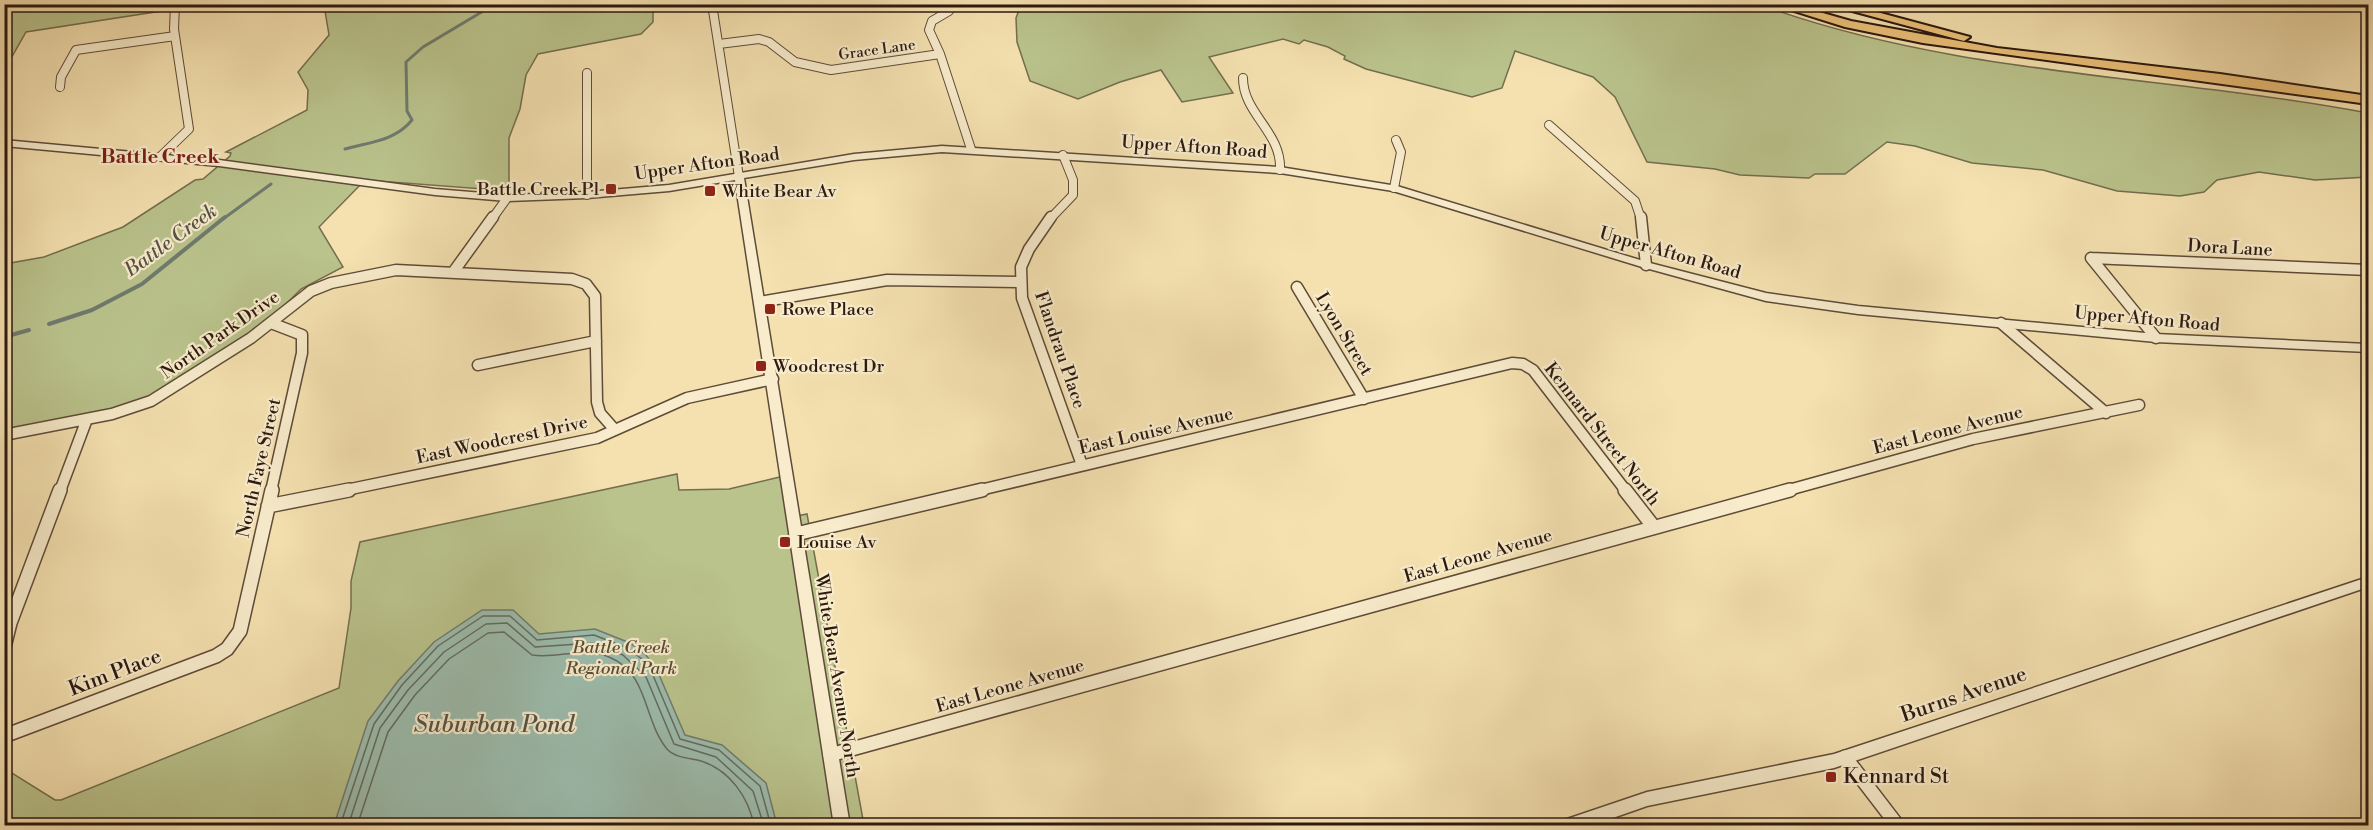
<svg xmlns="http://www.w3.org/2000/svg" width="2373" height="830" viewBox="0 0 2373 830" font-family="'Libre Bodoni',serif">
	<rect width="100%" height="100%" fill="#f5e1b0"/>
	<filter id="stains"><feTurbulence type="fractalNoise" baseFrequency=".00333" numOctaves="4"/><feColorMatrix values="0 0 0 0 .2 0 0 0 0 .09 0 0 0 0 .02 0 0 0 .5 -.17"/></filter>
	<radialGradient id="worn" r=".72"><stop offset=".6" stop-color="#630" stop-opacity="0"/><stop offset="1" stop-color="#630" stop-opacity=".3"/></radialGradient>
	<!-- green -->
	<path fill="#bac38c" stroke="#736e4e" stroke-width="1.5" d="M5 4H170V5L168 10 26 32 5 69Z
		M324 5H653V22L641 34 538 54 526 75 520 109 509 138V191L365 180 319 227 343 267 301 289 276 314 239 342 153 395 117 410 5 430V264L44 257 123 227 195 180 203 179 230 156 231 153 226 152 307 110 308 90 298 72 329 35Z
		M1012 5H1761C1956 76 2166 75 2368 113V177L2315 180 2259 172 2217 180 2204 192 2180 196 2117 191 2043 170 1972 163 1915 146 1887 142 1845 174H1815L1809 178 1740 175 1715 169 1647 162 1615 97 1593 77 1515 51 1502 88 1472 97 1366 69 1344 59 1345 56 1328 47 1304 40 1299 44 1283 39 1209 57 1233 93 1182 102 1161 70 1120 82 1078 99 1030 81 1017 42 1016 18 1019 10Z
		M677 474 679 490 729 489 784 476 792 517 807 514 864 825H5L4 768 55 800H61L339 688 351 608V581L360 542Z"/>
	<!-- water -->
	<path fill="#9cbdae" stroke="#6f7b6f" stroke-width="1.5" d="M482 610H513L539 634 595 629 630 643 646 655 657 670 685 735 722 745 766 783 777 825H334L368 721 398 681 434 642Z"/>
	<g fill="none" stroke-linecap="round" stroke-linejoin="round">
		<!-- shore -->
		<path stroke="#646b5f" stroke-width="1.5" d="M340 826 374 724 402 685 438 646 483 616H510L537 640 594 635 627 648 642 659 652 673 680 739 719 750 760 786 771 826
			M348 826 380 728 408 690 444 652 486 624 507 623 535 647 593 643 623 655 646 677 674 744 716 757 753 791 764 826
			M357 826 388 732 415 695 449 659 488 633 504 632 532 655C559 659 583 646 609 657 649 673 643 720 667 749 675 758 690 758 701 761 730 770 749 798 754 826"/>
		<!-- stream-far1 -->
		<path stroke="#6f7b6f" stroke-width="3" d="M345 149C370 142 395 141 412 120L407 111 406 62 423 47 495 4
			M223 219 271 184"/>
		<!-- stream -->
		<path stroke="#6f7b6f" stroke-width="4" d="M49 324 92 310 142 284 225 217
			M4 337 29 330"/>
		<defs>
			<path id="minor-far2" d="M712 4 739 177
				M949 11 932 21 929 30 940 54 971 149
				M719 44 759 39 769 42 795 62 831 70 940 54
				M587 73V195
				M1243 78C1243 114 1282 132 1280 170
				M60 87 61 77 76 50 175 36
				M1549 125 1635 201 1641 219
				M160 157 189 129 174 29 175 4
				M1394 188 1401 152 1396 140
				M492 219 507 198
				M1050 219 1073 195V180L1063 155"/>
			<path id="minor-far1" d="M1051 217 1029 249 1021 267 1022 298 1082 465
				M1641 217 1646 265
				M2091 258 2368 270
				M2091 258 2156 338
				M454 271 493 217
				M1297 287 1364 399
				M760 302 887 280 1021 282
				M271 323 302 335V353L271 491
				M2001 323 2106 413
				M478 365 596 341
				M4 435 112 414 151 401 251 338 311 291 331 283 396 270 572 279 586 284 595 296 597 402 600 413 615 430
				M60 491 87 419
				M341 491 597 438 687 398 773 379
				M976 491 1512 363 1523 364 1533 370 1626 491
				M1785 491 1973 439 2139 405"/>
			<path id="minor" d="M1625 490 1653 526
				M268 506 349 490
				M796 534 982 490
				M4 647 10 623 60 490
				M4 736 216 656 227 649 240 631 272 490
				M830 755 1790 490
				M1845 757 1898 826"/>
			<path id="tertiary" d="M4 140 219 160 435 189 507 195 587 192 669 185 854 154 942 146 1280 167 1397 186 1650 263 1766 293 1858 306 2156 334 2368 344V352L2156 342 1858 314 1766 301 1642 267 1393 191 1280 173 942 152 854 160 744 178 850 826H834L735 180 669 191 587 198 507 201 435 195 219 166 4 146Z
				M2368 577V587L1834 768 1647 806 1590 826H1559L1561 821 1567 819 1647 792 1834 754Z"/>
			<path id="trunk" d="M1772 4H1791L1851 21 1997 48 2220 74 2368 96V104L1923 43 1845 27Z
				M1826 4H1847L1970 37 1964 41Z"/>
		</defs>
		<!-- minor-far2 casing -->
		<use href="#minor-far2" stroke="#5e4b38" stroke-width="10"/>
		<!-- minor-far1 casing -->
		<use href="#minor-far1" stroke="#5e4b38" stroke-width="13"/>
		<!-- minor casing -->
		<use href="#minor" stroke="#5e4b38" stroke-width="16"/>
		<!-- tertiary casing -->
		<use href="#tertiary" stroke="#5e4b38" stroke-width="3"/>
		<!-- trunk casing -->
		<use href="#trunk" stroke="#2c1910" stroke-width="4"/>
		<!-- minor-far2 -->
		<use href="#minor-far2" stroke="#f8eccc" stroke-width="8"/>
		<!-- minor-far1 -->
		<use href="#minor-far1" stroke="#f8eccc" stroke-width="10"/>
		<!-- minor -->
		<use href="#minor" stroke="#f8eccc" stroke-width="13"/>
		<!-- tertiary -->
		<use href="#tertiary" fill="#f8eccc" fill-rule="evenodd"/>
		<!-- trunk -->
		<use href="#trunk" fill="#eac078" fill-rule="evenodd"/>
	</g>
	<!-- markers -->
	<g fill="#8f2418" stroke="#f8eccc" stroke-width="2">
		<rect x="605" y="183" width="12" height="12" rx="3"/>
		<rect x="704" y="185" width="12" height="12" rx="3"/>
		<rect x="764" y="303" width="12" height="12" rx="3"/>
		<rect x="755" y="360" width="12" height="12" rx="3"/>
		<rect x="779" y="536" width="12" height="12" rx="3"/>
		<rect x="1825" y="771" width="12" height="12" rx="3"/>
	</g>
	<g text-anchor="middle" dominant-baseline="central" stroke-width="4.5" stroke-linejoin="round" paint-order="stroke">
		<!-- far-street labels -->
		<g font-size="15" fill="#2c1910" stroke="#f8eccc">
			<text transform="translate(877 50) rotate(-8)">Grace Lane</text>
		</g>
		<!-- street labels -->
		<g font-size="18" fill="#2c1910" stroke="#f8eccc">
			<text transform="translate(1194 147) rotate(4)">Upper Afton Road</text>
			<text transform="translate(707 164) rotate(-8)">Upper Afton Road</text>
			<text transform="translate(2230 248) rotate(3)">Dora Lane</text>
			<text transform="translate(1670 253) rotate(16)">Upper Afton Road</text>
			<text transform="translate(2147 319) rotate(5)">Upper Afton Road</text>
			<text transform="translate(1344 334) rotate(59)">Lyon Street</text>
			<text transform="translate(220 335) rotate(-35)">North Park Drive</text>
			<text transform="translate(1060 350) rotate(71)">Flandrau Place</text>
			<text transform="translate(1948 430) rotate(-14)">East Leone Avenue</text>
			<text transform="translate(1156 431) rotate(-13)">East Louise Avenue</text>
			<text transform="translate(1602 434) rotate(52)">Kennard Street North</text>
			<text transform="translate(502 440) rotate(-12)">East Woodcrest Drive</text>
			<text transform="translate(259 468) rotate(-77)">North Faye Street</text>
			<text transform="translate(1478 556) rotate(-16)">East Leone Avenue</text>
			<text transform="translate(837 676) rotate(81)">White Bear Avenue North</text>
			<text transform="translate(1010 686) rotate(-16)">East Leone Avenue</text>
		</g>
		<!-- poi labels -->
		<g font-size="18" fill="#2c1910" stroke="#f8eccc" text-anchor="start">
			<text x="599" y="189" text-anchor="end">Battle Creek Pl</text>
			<text x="722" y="191">White Bear Av</text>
			<text x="782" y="309">Rowe Place</text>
			<text x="773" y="366">Woodcrest Dr</text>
			<text x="797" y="542">Louise Av</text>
		</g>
		<!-- park labels -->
		<g font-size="18" font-style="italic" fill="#574c35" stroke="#f8eccc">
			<text x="621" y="647">Battle Creek<tspan x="621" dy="21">Regional Park</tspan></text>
		</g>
		<!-- neighbourhood labels -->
		<g font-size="20" font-weight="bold" fill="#7a1f14" stroke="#f8eccc">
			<text x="160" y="157">Battle Creek</text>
		</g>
		<!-- water labels -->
		<g font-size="20" font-style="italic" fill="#535247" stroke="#f8eccc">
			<text transform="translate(171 241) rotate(-36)">Battle Creek</text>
		</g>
		<!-- near-street labels -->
		<g font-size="21" fill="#2c1910" stroke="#f8eccc">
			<text transform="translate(115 673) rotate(-21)">Kim Place</text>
			<text transform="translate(1964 695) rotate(-19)">Burns Avenue</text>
		</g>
		<!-- near-poi labels -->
		<g font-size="21" fill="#2c1910" stroke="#f8eccc" text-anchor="start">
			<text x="1843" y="777">Kennard St</text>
		</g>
		<!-- near-water labels -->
		<g font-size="24" font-style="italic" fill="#535247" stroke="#f8eccc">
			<text x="494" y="725">Suburban Pond</text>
		</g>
	</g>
	<!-- margin -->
	<rect width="2373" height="830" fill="none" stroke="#f5e1b0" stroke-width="24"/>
	<rect x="6" y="6" width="2361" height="818" fill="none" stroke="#2c1910" stroke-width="3"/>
	<rect x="12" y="12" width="2349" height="806" fill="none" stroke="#2c1910" stroke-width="1.5"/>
	<rect width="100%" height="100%" filter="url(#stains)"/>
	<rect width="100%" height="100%" fill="url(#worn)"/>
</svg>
